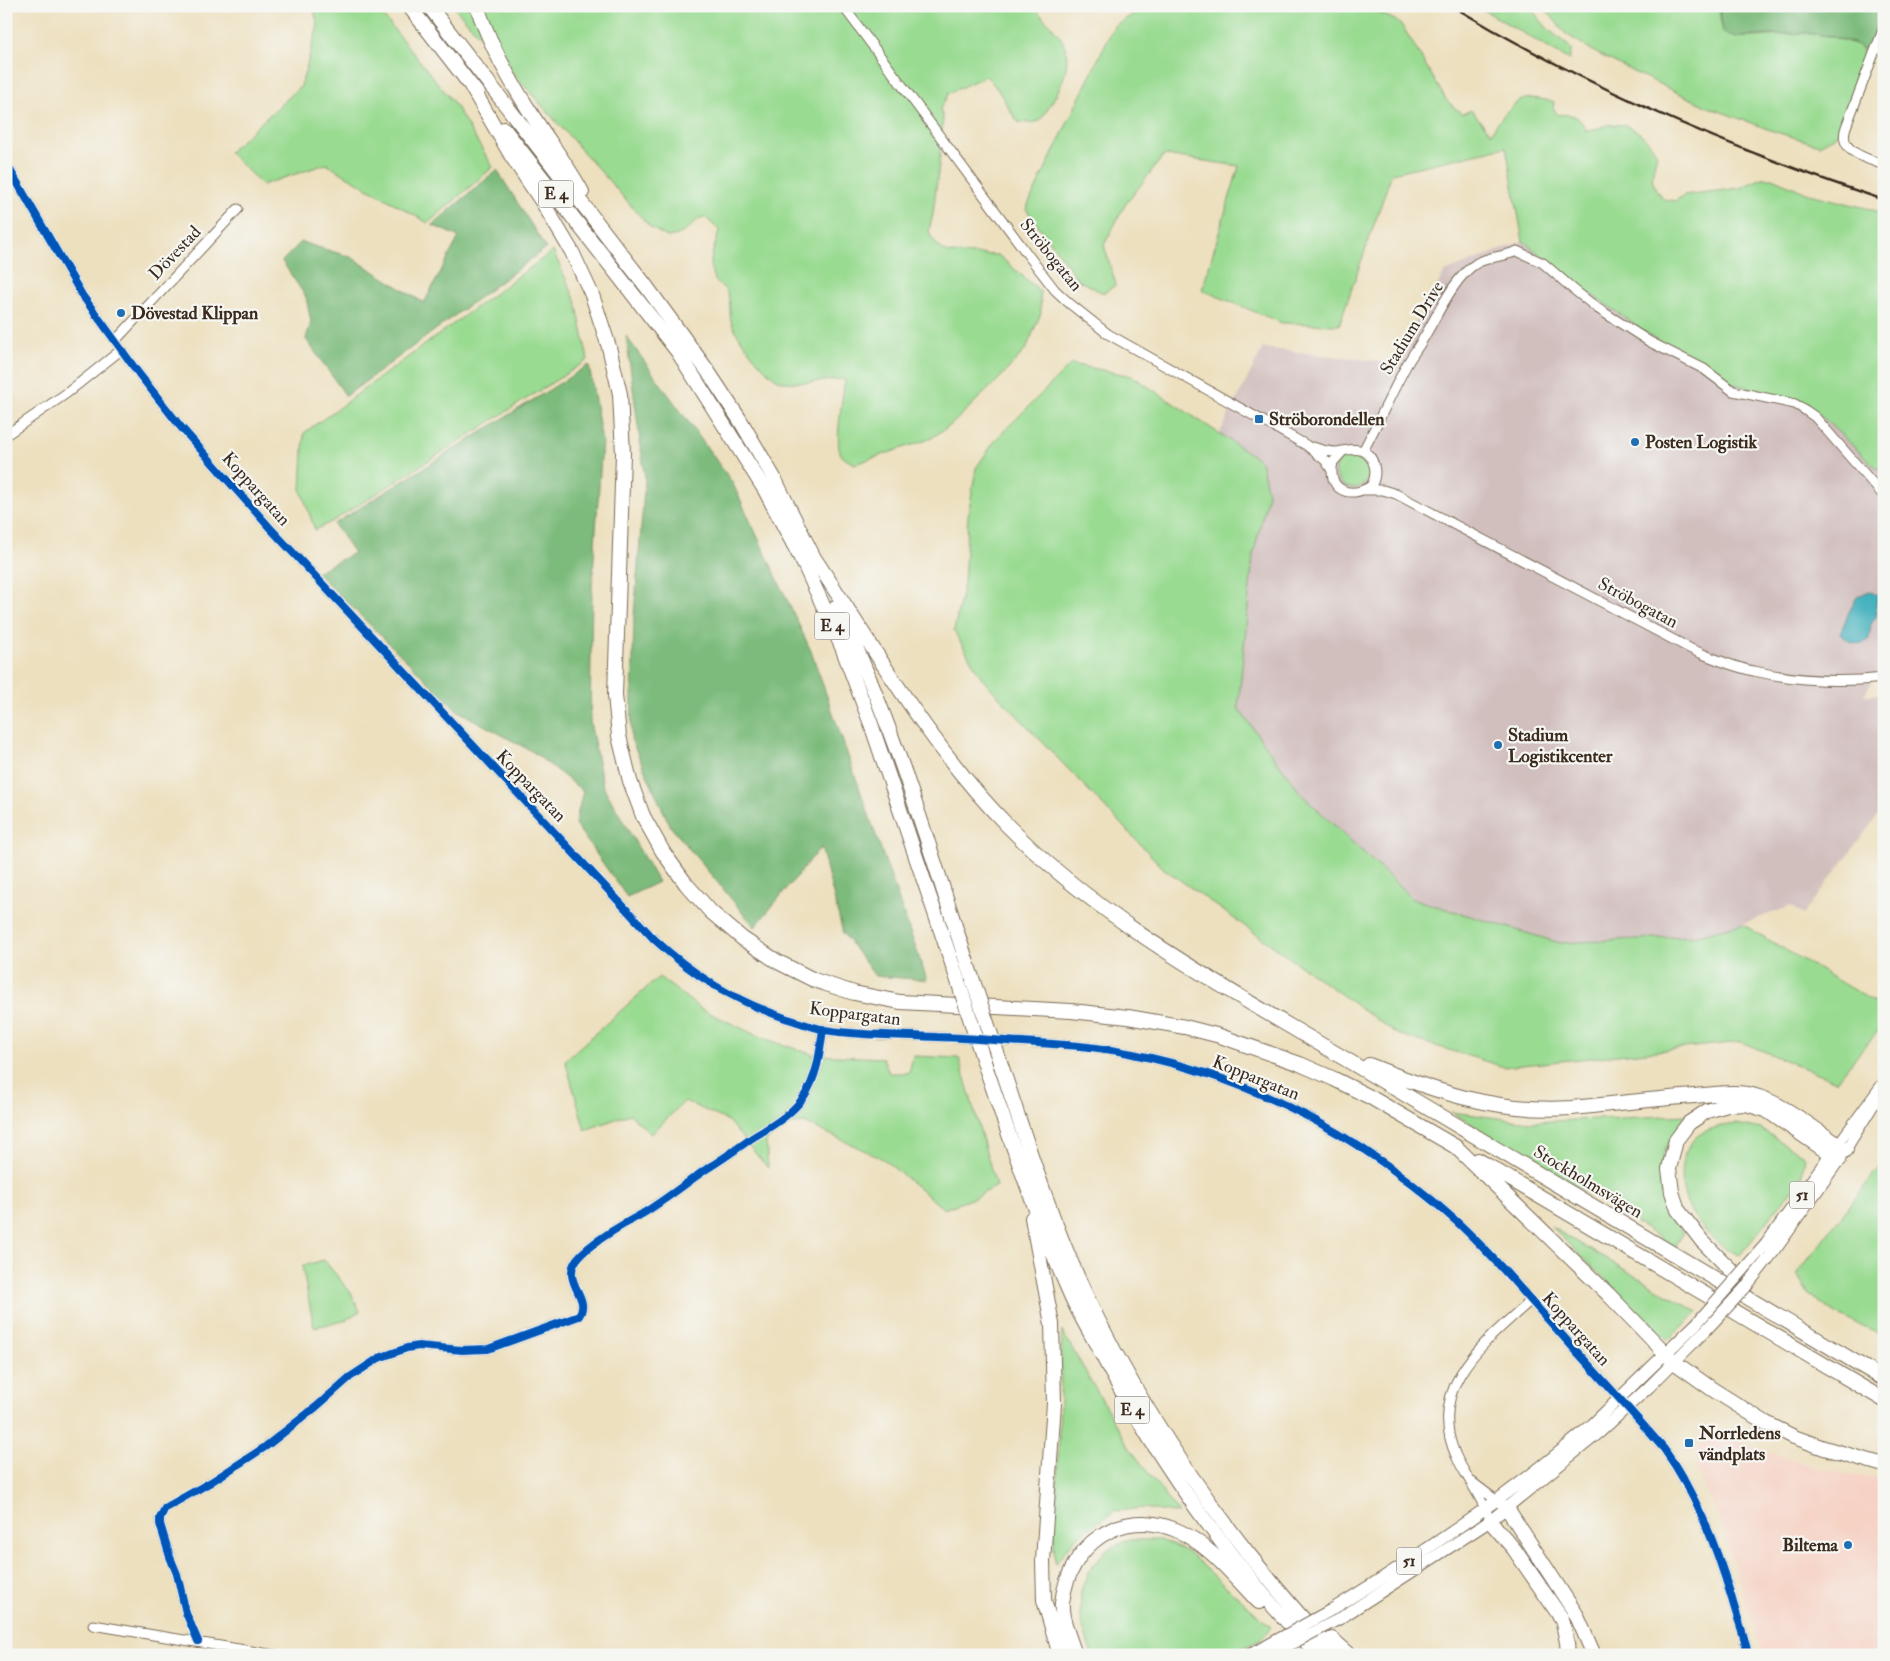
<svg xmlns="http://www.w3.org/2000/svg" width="1890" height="1661" viewBox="0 0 1890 1661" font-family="'IM FELL Double Pica',serif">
	<rect width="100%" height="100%" fill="#f6f6f2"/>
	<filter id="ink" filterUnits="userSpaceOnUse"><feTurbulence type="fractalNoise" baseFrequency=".02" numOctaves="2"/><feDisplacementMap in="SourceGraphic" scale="10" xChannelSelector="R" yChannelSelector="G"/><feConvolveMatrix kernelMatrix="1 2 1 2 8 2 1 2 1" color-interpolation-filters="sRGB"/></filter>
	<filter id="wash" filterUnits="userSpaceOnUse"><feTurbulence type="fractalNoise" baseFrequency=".0096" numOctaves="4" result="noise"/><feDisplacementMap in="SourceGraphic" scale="20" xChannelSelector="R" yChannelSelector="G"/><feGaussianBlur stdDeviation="1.12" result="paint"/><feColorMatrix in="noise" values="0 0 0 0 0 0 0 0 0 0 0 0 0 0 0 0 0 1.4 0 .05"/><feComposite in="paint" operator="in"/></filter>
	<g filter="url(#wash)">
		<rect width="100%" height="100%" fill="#ede0bf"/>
		<!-- built -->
		<path fill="#f6d2c4" d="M1702 1425 1739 1441 1817 1469 1884 1480V1655H1763L1720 1520 1696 1469Z"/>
		<!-- industrial -->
		<path fill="#d1bfbe" d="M1523 241 1544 259 1733 384 1807 403 1884 475V659L1864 695 1884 694V807L1803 915 1791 906 1742 924 1694 936 1560 943 1413 899 1302 795 1238 708 1253 556 1268 494 1261 461 1219 434 1263 348 1392 363 1445 272Z"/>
		<!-- green -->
		<path fill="#9adb92" stroke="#6a8258" d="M313 6H375L453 102 493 167 428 223 326 164 262 185 229 152 301 86 318 26Z
			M453 6H1033C1041 16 1051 25 1059 35 1079 64 1056 96 1040 121L1030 123 1018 122C1006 106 1000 89 986 76L949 93 940 109 943 118 940 156 933 214 929 230 931 237 939 247 948 253 998 255 1040 291 1041 313 1026 349 1001 377 952 424 930 439 855 464C850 461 842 459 840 452 835 441 843 395 845 380L843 379C828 380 791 386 778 380 765 373 735 335 731 321 729 313 731 302 728 295 723 282 713 287 711 267 710 254 717 243 719 230L705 217C694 220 695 223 688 229 682 234 675 236 667 237L651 228Z
			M1140 6H1368V8L1395 20 1403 27 1447 101 1462 114 1471 110 1491 133C1498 122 1512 101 1526 99 1535 97 1545 100 1554 102L1553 108 1558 115C1573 113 1581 117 1586 131 1595 131 1601 126 1609 125 1631 121 1647 137 1657 154 1652 176 1648 180 1663 199L1675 201 1684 195 1740 188 1762 178H1772L1809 194 1870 209 1884 214V475L1807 403 1733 384 1676 353 1583 289 1523 241 1506 147 1392 173 1339 325 1282 323 1202 290 1239 166 1164 155 1125 205 1104 245 1116 285 1103 293 1078 280 1026 209 1114 26 1134 14Z
			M1477 6H1529L1547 28 1572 49 1569 60Z
			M1543 6H1719C1720 13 1720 32 1727 35 1738 41 1785 34 1800 33 1815 33 1831 36 1845 41 1856 44 1865 47 1865 60L1838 132 1834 137 1819 145 1773 131 1708 107 1634 72 1598 54 1566 34Z
			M553 251 576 301 588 360 333 521 315 530 301 490 304 433Z
			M1071 364 1132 376 1261 461 1268 494 1253 556 1238 708 1302 795 1413 899 1560 943 1694 936 1742 924 1884 1008V1024L1836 1081 1741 1042 1504 1067 1397 1034 1163 868 983 680 954 631 964 583 968 516 976 468 997 438Z
			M1336 471a17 17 0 1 1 34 0a17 17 0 1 1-34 0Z
			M659 977 701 1009 760 1037 814 1055 883 1058 889 1073H909L913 1056 959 1058 996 1186 976 1197 944 1209 883 1159 805 1123 782 1125 766 1142 768 1168 728 1121 685 1101 651 1134 630 1114 585 1130 565 1060Z
			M1451 1112 1530 1122 1687 1115 1667 1145 1660 1166 1662 1195 1683 1234 1675 1247 1573 1184Z
			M1736 1124 1761 1129 1805 1157 1801 1179 1740 1255C1700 1241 1663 1183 1691 1143 1700 1129 1720 1126 1736 1124Z
			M1884 1161V1336L1836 1314 1808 1294 1797 1274Z
			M1551 1227 1698 1312 1668 1340Z
			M324 1260 351 1293 360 1311 344 1321 314 1327 302 1266Z
			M1062 1331 1129 1447 1179 1514 1144 1508 1115 1511 1075 1538 1055 1564 1054 1539 1059 1439Z
			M1126 1540H1160L1188 1552 1271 1627 1259 1641 1227 1655H1092L1080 1619 1081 1590 1089 1571 1105 1551Z"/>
		<!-- forest -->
		<path fill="#7bbb7c" stroke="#5b724d" d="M1719 6H1884C1884 22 1878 40 1868 52L1856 44 1830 36 1803 33 1738 37 1727 35 1723 32Z
			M497 170 546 248 346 396 306 339 311 322 306 297 282 261 301 242 351 257 424 303 459 237 432 225Z
			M626 336 732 482 811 651 927 980 875 976 843 933 821 847 755 927 670 826 631 739 634 616 645 478Z
			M589 365 602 442 592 589 590 722 603 786 658 882 627 897 575 824 583 791 533 752 458 711 316 572 354 553 334 524Z"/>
		<!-- water -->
		<path fill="#42b1bd" stroke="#3e6e6e" d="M1869 591 1879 596 1876 604 1877 615 1871 624 1869 639C1859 648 1848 643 1840 633L1849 612 1857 597Z"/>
	</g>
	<g filter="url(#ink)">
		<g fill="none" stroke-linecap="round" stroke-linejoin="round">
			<defs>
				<path id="minor" d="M843 6 1031 259 1055 290 1069 303 1108 334 1306 445 1326 461 1331 469
					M1884 27 1846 127C1837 152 1866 158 1884 165
					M6 163 82 295 139 374 180 426 270 528 654 939C694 976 733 1000 785 1018 798 1022 811 1027 825 1030 862 1036 900 1035 937 1037 971 1038 1005 1041 1038 1043 1070 1045 1101 1047 1133 1054 1255 1079 1364 1138 1456 1221 1491 1253 1521 1290 1553 1325 1590 1367 1628 1407 1664 1449 1697 1495 1716 1546 1732 1599 1737 1618 1745 1636 1748 1655
					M115 341 238 209
					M6 435 67 393 121 350
					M1313 447C1321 450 1328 452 1336 452 1344 451 1352 448 1360 450 1376 455 1378 475 1371 486 1348 500 1327 489 1333 462L1343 451
					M1363 451C1378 423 1391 394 1406 366 1412 355 1420 345 1426 334 1439 312 1455 276 1477 263 1490 256 1504 257 1517 251L1543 263 1573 289 1597 308 1650 342 1704 369 1733 391 1795 404 1805 410 1815 417 1884 496
					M1365 490H1383L1396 494 1693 650C1713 658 1733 667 1754 671 1797 681 1840 683 1884 678
					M1837 1145 1884 1081
					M1846 1150 1884 1089
					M1472 1482 1501 1504
					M1487 1513C1479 1493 1465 1475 1456 1456 1425 1386 1485 1342 1530 1301
					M93 1625 275 1655
					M198 1641 186 1613 177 1574 170 1557 160 1524V1518L165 1508 211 1482 265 1447 316 1407 350 1377 379 1358 407 1348 419 1346 462 1350 488 1349 579 1316C592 1297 560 1282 577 1259 589 1243 624 1224 642 1214 665 1200 686 1183 708 1168 723 1159 738 1148 752 1138 770 1127 790 1116 803 1098 817 1078 820 1053 823 1029"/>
				<path id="major" d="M1766 1244 1835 1148
					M1775 1250 1843 1154
					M1636 1382 1696 1324
					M1649 1387 1705 1331
					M1331 1610C1422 1554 1512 1494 1593 1424
					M1339 1619 1490 1521 1600 1432
					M1249 1655 1270 1644"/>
				<path id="highway" d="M409 6 476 92
					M429 6 646 286 707 370 740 420 774 478 817 564
					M477 6C490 46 511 83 534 118 550 143 568 166 582 192
					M471 86 511 155 543 203 572 252 592 295 609 347 620 394 623 454 615 695 619 736 630 781 643 816 663 852 686 884 711 912 743 939 778 962 814 980 854 993 900 1002 1071 1011 1128 1017 1185 1027 1220 1036 1300 1064 1334 1079 1370 1097 1456 1147 1608 1294 1674 1362 1712 1389 1766 1423 1794 1437 1824 1448 1884 1465
					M504 129 678 352 765 490 805 566 842 647 871 724 958 981
					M814 558C875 649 929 746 1007 825 1107 927 1236 993 1357 1066 1532 1171 1708 1275 1884 1379
					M837 606C895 726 931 855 973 981
					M1369 1065C1436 1092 1498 1113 1571 1108 1612 1104 1654 1099 1695 1096 1716 1094 1739 1090 1759 1097 1787 1106 1821 1134 1846 1150
					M986 1068C1012 1143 1037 1219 1069 1291 1077 1310 1087 1327 1097 1345 1141 1431 1195 1512 1257 1587 1276 1611 1297 1632 1318 1655
					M1002 1068C1027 1143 1050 1218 1083 1289 1127 1383 1183 1470 1247 1552 1275 1587 1305 1623 1337 1655
					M1478 1160 1884 1400
					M1032 1218 1052 1324 1054 1403 1043 1561 1044 1600 1060 1655
					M1746 1285 1702 1241 1678 1210 1672 1192 1669 1169 1676 1140 1689 1123 1707 1111 1727 1105 1746 1104 1766 1110 1839 1160
					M1507 1508 1576 1614 1594 1655
					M1490 1521 1514 1549 1562 1619 1567 1642 1568 1655
					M1332 1639 1350 1655
					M1075 1655C1071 1641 1060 1618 1062 1603 1068 1546 1120 1506 1176 1530 1210 1544 1234 1577 1259 1602"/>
			</defs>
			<!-- minor casing -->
			<use href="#minor" stroke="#796a56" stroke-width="11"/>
			<!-- major casing -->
			<use href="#major" stroke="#796a56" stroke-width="13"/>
			<!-- highway casing -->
			<use href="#highway" stroke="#796a56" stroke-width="16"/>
			<!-- minor -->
			<use href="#minor" stroke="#fff" stroke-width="9"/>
			<!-- major -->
			<use href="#major" stroke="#fff" stroke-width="11"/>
			<!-- highway -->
			<use href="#highway" stroke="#fff" stroke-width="14"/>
			<!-- rail -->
			<path stroke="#3b2a1e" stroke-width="2.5" d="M1452 6C1588 88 1734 150 1884 200"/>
			<defs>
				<path id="major-bridge" d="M1696 1324 1766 1244
					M1705 1331 1744 1289 1775 1250
					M1593 1424 1636 1382
					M1600 1432 1649 1387
					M1270 1644 1331 1610
					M1276 1652 1339 1619"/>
				<path id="highway-bridge" d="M958 981 986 1068
					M973 981 1002 1068"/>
			</defs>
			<!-- major-bridge casing -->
			<use href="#major-bridge" stroke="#796a56" stroke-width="13" stroke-linecap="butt"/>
			<!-- highway-bridge casing -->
			<use href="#highway-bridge" stroke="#796a56" stroke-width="16" stroke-linecap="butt"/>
			<!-- major-bridge -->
			<use href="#major-bridge" stroke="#fff" stroke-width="11"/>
			<!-- highway-bridge -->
			<use href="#highway-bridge" stroke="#fff" stroke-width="14"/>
			<defs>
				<path id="cycleway" d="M6 163 82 295 139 374 180 426 270 528 654 939C694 976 733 1000 785 1018 798 1022 811 1027 825 1030 862 1036 900 1035 937 1037 971 1038 1005 1041 1038 1043 1070 1045 1101 1047 1133 1054 1255 1079 1364 1138 1456 1221 1491 1253 1521 1290 1553 1325 1590 1367 1628 1407 1664 1449 1697 1495 1716 1546 1732 1599 1737 1618 1745 1636 1748 1655
					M198 1641 186 1613 177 1574 170 1557 160 1524V1518L165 1508 211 1482 265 1447 316 1407 350 1377 379 1358 407 1348 419 1346 462 1350 488 1349 579 1316C592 1297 560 1282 577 1259 589 1243 624 1224 642 1214 665 1200 686 1183 708 1168 723 1159 738 1148 752 1138 770 1127 790 1116 803 1098 817 1078 820 1053 823 1029"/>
			</defs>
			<!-- cycleway casing -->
			<use href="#cycleway" stroke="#f6f6f2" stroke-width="11"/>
			<!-- cycleway -->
			<use href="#cycleway" stroke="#0057b8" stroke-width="8"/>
		</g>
	</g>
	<!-- markers -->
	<g fill="#1f6fb2" stroke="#f6f6f2" stroke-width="2">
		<circle cx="121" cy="313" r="5"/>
		<rect x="1254" y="414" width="10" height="10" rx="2.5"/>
		<circle cx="1635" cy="442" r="5"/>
		<circle cx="1498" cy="745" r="5"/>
		<rect x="1684" y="1438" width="10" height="10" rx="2.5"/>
		<circle cx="1848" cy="1545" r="5"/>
	</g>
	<g text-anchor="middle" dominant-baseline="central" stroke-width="4.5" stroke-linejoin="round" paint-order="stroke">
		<!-- shield labels -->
		<g fill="#f6f6f2" stroke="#73675e" stroke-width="1">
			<rect x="538.5" y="180.5" width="35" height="27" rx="4"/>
			<rect x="814.5" y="612.5" width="35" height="27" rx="4"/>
			<rect x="1789.5" y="1181.5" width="25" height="27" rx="4"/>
			<rect x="1114.5" y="1396.5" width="35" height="27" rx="4"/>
			<rect x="1396.5" y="1547.5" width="25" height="27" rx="4"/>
		</g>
		<g font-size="16" font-weight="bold" fill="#3b2a1e">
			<text x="556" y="194">E 4</text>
			<text x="832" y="626">E 4</text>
			<text x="1802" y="1195">51</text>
			<text x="1132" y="1410">E 4</text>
			<text x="1409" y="1561">51</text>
		</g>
		<!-- street labels -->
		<g font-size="18" fill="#3b2a1e" stroke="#f6f6f2">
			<text transform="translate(175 253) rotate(-47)">Dövestad</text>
			<text transform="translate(1051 255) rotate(51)">Ströbogatan</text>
			<text transform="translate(1412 328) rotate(-59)">Stadium Drive</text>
			<text transform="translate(256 489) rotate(48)">Koppargatan</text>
			<text transform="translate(1638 603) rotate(28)">Ströbogatan</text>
			<text transform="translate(531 786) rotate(46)">Koppargatan</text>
			<text transform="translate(855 1014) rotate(7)">Koppargatan</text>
			<text transform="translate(1256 1078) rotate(22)">Koppargatan</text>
			<text transform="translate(1588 1182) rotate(31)">Stockholmsvägen</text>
			<text transform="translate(1576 1329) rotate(48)">Koppargatan</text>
		</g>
		<!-- poi labels -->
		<g font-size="18" font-weight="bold" fill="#3b2a1e" stroke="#f6f6f2" text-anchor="start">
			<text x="131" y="313">Dövestad Klippan</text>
			<text x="1269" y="419">Ströborondellen</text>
			<text x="1645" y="442">Posten Logistik</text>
			<text x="1508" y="735">Stadium<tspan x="1508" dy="21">Logistikcenter</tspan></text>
			<text x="1699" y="1433">Norrledens<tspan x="1699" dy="21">vändplats</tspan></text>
			<text x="1838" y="1545" text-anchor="end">Biltema</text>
		</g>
	</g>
	<!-- margin -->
	<rect width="1890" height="1661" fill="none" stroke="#f6f6f2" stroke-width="25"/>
</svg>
